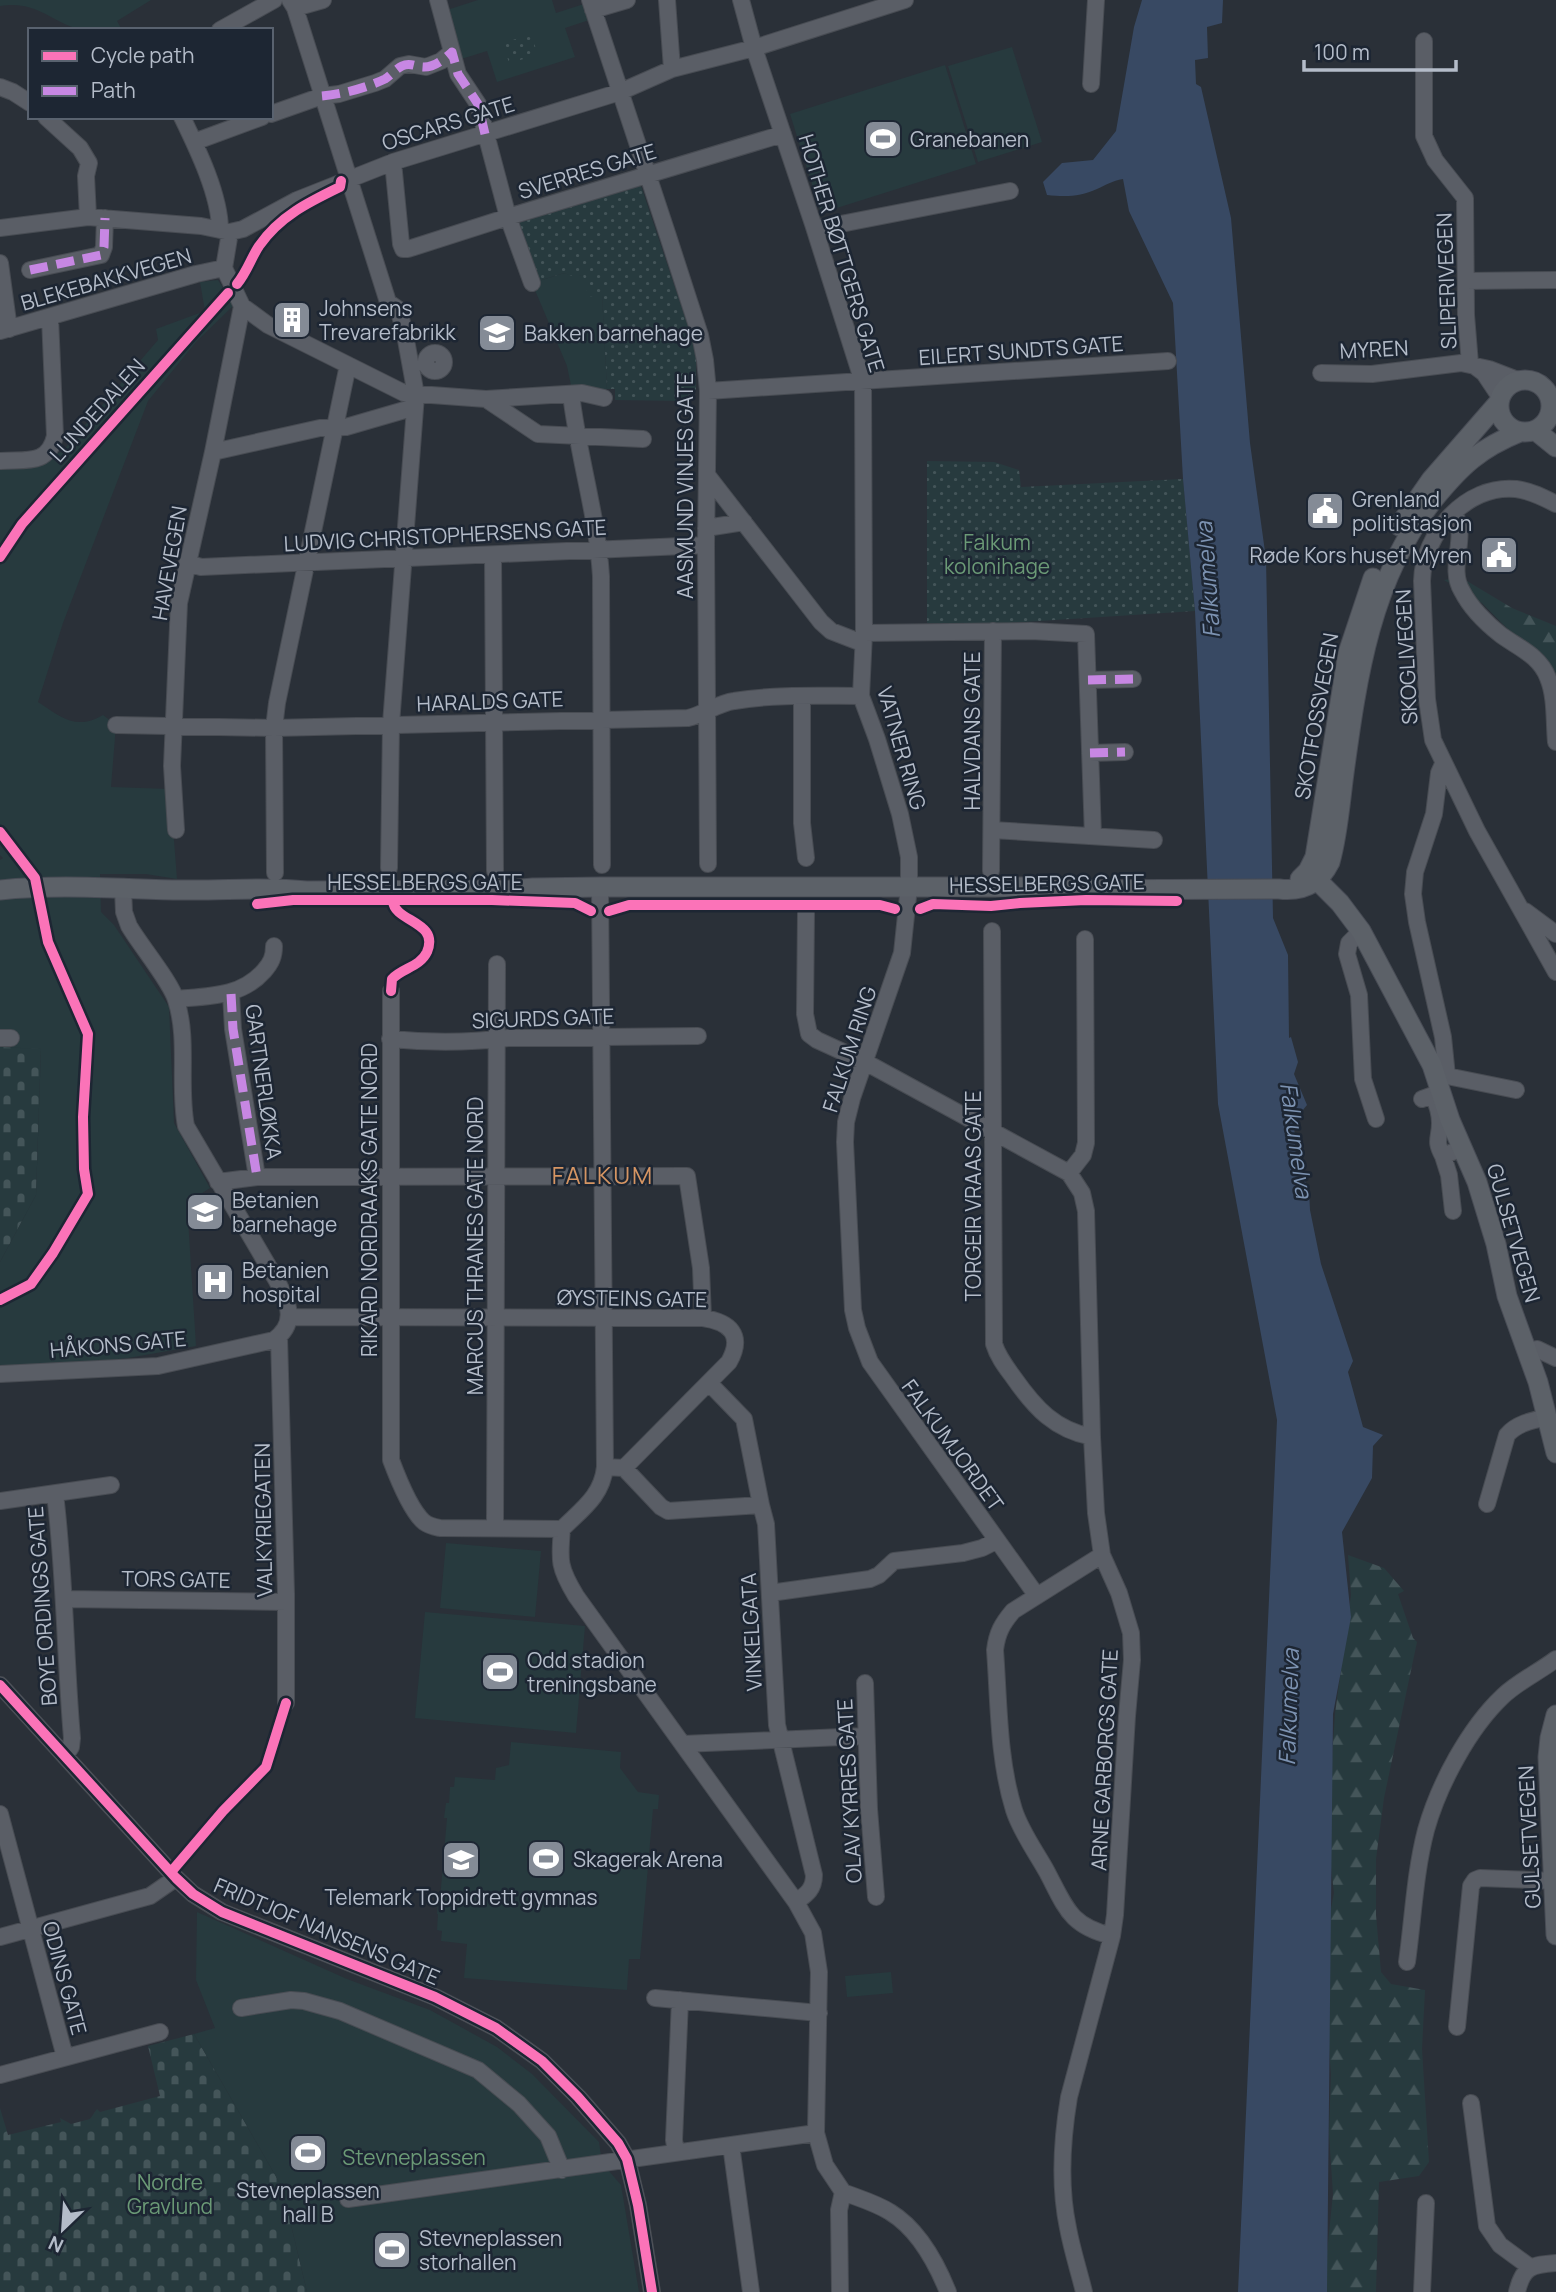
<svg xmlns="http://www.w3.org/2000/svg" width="1556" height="2292" viewBox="0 0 1556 2292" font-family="Manrope,sans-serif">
	<defs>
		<pattern id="forest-firs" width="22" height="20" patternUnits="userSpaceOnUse" patternTransform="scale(1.75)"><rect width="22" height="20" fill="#273a3e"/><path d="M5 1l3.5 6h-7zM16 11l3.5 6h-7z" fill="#445559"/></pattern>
		<pattern id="cemetery-stones" width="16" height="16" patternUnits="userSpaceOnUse" patternTransform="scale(1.75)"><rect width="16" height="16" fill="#273a3e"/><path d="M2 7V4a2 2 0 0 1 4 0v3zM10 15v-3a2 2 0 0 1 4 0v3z" fill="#445559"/></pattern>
		<pattern id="garden-dots" width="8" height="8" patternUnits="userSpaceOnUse" patternTransform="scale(1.75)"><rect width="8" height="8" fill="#273a3e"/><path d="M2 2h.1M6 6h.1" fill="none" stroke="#445559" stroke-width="1.8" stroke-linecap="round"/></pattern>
	</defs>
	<rect width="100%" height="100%" fill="#2a3038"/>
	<!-- forest -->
	<path fill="url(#forest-firs)" d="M1457 578H1462L1512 608 1556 626V678L1482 603 1444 580Z
		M1348 1555 1384 1568 1404 1591 1398 1594 1413 1638 1417 1642 1384 1798 1376 1859V1915L1381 1972 1391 1984 1425 1990 1422 2049 1429 2162 1419 2176 1379 2182 1376 2292H1323L1333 2194 1329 2134 1331 2074 1322 1955 1334 1893 1327 1834 1335 1714 1351 1595Z"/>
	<!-- cemetery -->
	<path fill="url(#cemetery-stones)" d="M0 1047 41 1048 36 1195 0 1262Z
		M194 2034 282 2187 307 2292H0V2108L8 2135 61 2122 60 2118 71 2124 90 2119 97 2109 100 2112 160 2096 148 2046Z"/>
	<!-- park -->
	<path fill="#273a3e" d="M0 0H151L117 21 122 30C109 30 90 33 78 29 49 20 35 0 0 6Z
		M478 0H552L556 13 587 3 592 19 565 28 575 57 497 82 487 51 458 60 447 10Z
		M1012 47 1042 142 978 162 948 66Z
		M945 65 976 164 821 213 790 114Z
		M564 273 575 276 583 275 602 294 607 389 572 390 567 366 532 283Z
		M218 280 234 305 196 342 148 401 63 623 38 702C61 717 76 731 103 715L116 725 111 787 170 789 177 879 146 874H100L101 912 114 925 169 1007 174 1123 210 1188 187 1203 196 1346 128 1358 0 1371V1262L36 1195 41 1049 0 1047V860L3 858 0 855V464L62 452 158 340 156 329 205 311 200 282Z
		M446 1543 541 1551 535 1617 440 1608Z
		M425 1612 585 1626 576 1733 415 1718Z
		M511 1742 621 1752 620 1768 638 1792 659 1795 658 1809H653L640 1959H629L627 1990 464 1978 467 1944 441 1941 442 1931 437 1930 438 1914H437L438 1900 440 1899 447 1818H444L446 1803H449L450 1787H454L455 1777 495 1780 496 1768 509 1765Z
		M197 1912 347 1979 430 2010 497 2047 532 2074 599 2142 602 2163 621 2185 639 2292H307L282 2187 194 2034 215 2028 196 1980Z
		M891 1972 893 1993 847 1997 845 1976Z"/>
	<!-- garden -->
	<path fill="url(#garden-dots)" d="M531 34 538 55 509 63 503 43Z
		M641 186 690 332 696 356V390L681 401 615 400V389H607L602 294 588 297 583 275 575 277 564 273 538 281 518 223Z
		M927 461 994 462 1019 470 1021 487 1183 479 1195 611 993 624 927 623Z"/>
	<!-- water -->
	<path fill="#384963" d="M1142 0H1223L1222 23 1207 27 1208 58 1195 60 1196 84 1201 87 1231 218 1250 443 1266 559 1273 918 1288 955 1289 1038 1291 1037 1298 1062 1294 1074 1307 1105 1294 1121 1296 1161 1309 1190 1310 1210 1321 1264 1353 1361 1348 1372 1363 1427 1383 1435 1373 1446 1372 1478 1342 1532 1351 1617 1333 1714 1327 2292H1238L1277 1420 1218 1104 1195 611 1183 479 1173 303 1129 211 1123 179C1112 181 1106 185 1097 189 1080 197 1065 197 1047 195L1043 182 1062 163 1093 160 1116 131 1134 27Z"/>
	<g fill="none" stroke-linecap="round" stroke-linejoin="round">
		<defs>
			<path id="minor" d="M290 0 295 8 388 302 398 309 404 329 416 395 391 724 389 868
				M438 0 458 74 478 104 508 217 532 283
				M590 0 668 236 700 335 705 360 708 391 706 545 708 864
				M667 0 672 69
				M741 0 754 48 813 224 863 382 864 633 861 696 877 739 900 814 909 857V887L902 953 852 1098 846 1122 845 1142 853 1310 857 1328 870 1362 1037 1596
				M295 8 323 0
				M593 10 627 0
				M220 30 274 0
				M1424 41V136L1435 160 1465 198 1466 315 1470 364
				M1091 84 1096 0
				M0 87 13 92 30 103
				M271 114 322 96 339 94 375 83 385 79 400 66 409 64 426 67 441 61 452 52
				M46 117 80 148 89 163 86 176 88 217
				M182 117C197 148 220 195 220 230
				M194 142 262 117
				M393 162 401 244 403 249H408L508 217 783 134
				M0 228 88 217 201 226 230 232 243 229 297 200 393 162 620 92 672 69 754 48 905 0
				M815 229 1010 191
				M230 232 224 268 242 306 268 325 404 393 486 399 582 393 604 398
				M0 263 9 329
				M30 270 101 255 104 247 105 218
				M1466 281 1556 280
				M0 331 196 274 224 268
				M426 362a9 9 0 1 1 18 0a9 9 0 1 1-18 0Z
				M1476 367 1484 373 1500 397
				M1321 373 1372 374 1461 363 1489 369 1520 381
				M708 391 1168 361
				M571 394C578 455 597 514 601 576L602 865
				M486 399 538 434 643 439
				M213 452 320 428 346 427 415 407
				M0 461C25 459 48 466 55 436L50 317
				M707 475 821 622 831 631 862 643
				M1556 504C1543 497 1531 491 1516 489 1466 484 1423 534 1422 581L1427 699 1433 740 1477 831 1556 972
				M1454 513C1469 538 1447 566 1462 591 1470 607 1487 624 1501 635 1519 648 1540 656 1548 678 1556 697 1554 722 1556 742
				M706 528 744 522
				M493 555 495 871
				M187 563 201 567 706 545
				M864 633 1031 631 1086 634 1093 836
				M1088 680 1133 679
				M802 696V823L806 858
				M116 725 274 728 688 718C705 714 718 703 734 701 776 694 819 696 861 696
				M1090 753 1125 752
				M1443 764 1439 773 1434 814 1415 872 1413 894 1417 922 1443 1037 1447 1076
				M176 830 172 766 179 603 213 452 242 306
				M992 830 1154 840
				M991 871 993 631
				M275 873 274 728 277 703 348 365
				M1525 911 1556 934
				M806 912 805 1014 809 1034 817 1040 865 1062 1069 1173
				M992 931 994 1344C998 1357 1006 1367 1014 1378 1035 1408 1055 1430 1092 1437
				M1361 931 1349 943 1347 954 1359 995 1363 1079 1376 1119
				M391 991V1460C397 1476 411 1511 424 1522 429 1526 435 1527 440 1528L562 1529
				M231 994 233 1029 257 1177
				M176 999C209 996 241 997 264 971 271 963 274 957 274 946
				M0 1038H11
				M390 1039C432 1043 466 1043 508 1038L698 1036
				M1440 1077 1447 1076 1516 1090
				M1422 1099 1433 1095C1437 1104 1440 1114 1440 1123 1440 1139 1434 1140 1443 1156
				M218 1182 257 1177 687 1176 701 1268 703 1318
				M1453 1211 1449 1175 1443 1156 1462 1148
				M291 1317 703 1318C730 1322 744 1335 729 1362L624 1468 605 1467
				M279 1337 286 1594V1703
				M1527 1351 1537 1349 1556 1358
				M0 1374 158 1366 274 1340C298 1323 288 1303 277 1281L186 1126C178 1085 189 1040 176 1000 171 982 140 945 129 926L124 912 123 889
				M710 1384 744 1419 761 1505
				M624 1468 661 1507 668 1511 761 1505 766 1524 777 1725 814 1875C814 1889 807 1894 796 1902
				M55 1494C65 1575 65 1657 72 1738L71 1747 65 1756
				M0 1501 111 1485
				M1487 1504 1507 1435C1517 1423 1534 1420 1548 1417
				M495 1527 497 964
				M562 1529C559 1561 559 1568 576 1596L796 1902 813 1933 819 1972 816 2133 825 2165 843 2192 839 2210 840 2292
				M562 1529C582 1509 602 1496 605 1467L600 887
				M1102 1555 1013 1611C1002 1624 997 1633 995 1650 999 1703 998 1759 1014 1810 1021 1832 1036 1852 1047 1872 1066 1908 1070 1926 1112 1936
				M770 1593 870 1579 879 1575 894 1561 963 1553 982 1548 996 1541
				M64 1599 286 1602
				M865 1683 869 1809 876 1897
				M0 1685 176 1878 193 1894 222 1912 435 1997 496 2028 542 2061 578 2097 618 2143 627 2159 638 2205 652 2292
				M683 1744 865 1736
				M0 1814 65 2057
				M0 1937 150 1896 176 1878
				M1407 1962C1413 1919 1415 1872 1426 1830 1439 1784 1469 1728 1503 1696 1519 1681 1539 1672 1556 1659
				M655 1998 819 2013
				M241 2008 291 2000 304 2001 340 2011 478 2070 519 2104 548 2136 562 2170
				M1457 2027 1471 1886 1475 1880 1480 1878 1555 1881
				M0 2075 160 2032
				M1471 2103 1487 2226 1500 2245 1530 2267
				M731 2145 751 2292
				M676 2152 674 2140 680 2000
				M843 2192C858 2198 876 2203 890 2212 918 2229 936 2262 948 2292
				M348 2199 816 2133
				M1084 2292C1079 2271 1072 2250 1068 2228 1059 2186 1062 2139 1069 2097L1112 1936 1115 1915 1127 1716 1132 1660 1131 1633 1119 1593 1102 1555 1096 1513 1092 1437 1086 1211 1082 1193 1069 1173 1083 1155 1086 1143 1085 939
				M1422 2292 1426 2203
				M1517 2292C1523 2266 1532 2265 1556 2263"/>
			<path id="major" d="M1499 406a26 26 0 1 1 52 0a26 26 0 1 1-52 0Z
				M1535 430 1556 447
				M1399 526 1431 480 1499 402
				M1309 872 1340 903 1361 931 1432 1065 1450 1120 1477 1182 1496 1244 1507 1296 1538 1382 1556 1453
				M1300 879 1308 871 1315 857 1348 653 1373 578
				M0 890C60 884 122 889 182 890 223 891 265 886 306 891L510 890 533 888 600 887H1038L1056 890 1279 889C1303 892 1319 884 1330 862 1338 834 1340 803 1344 773 1357 677 1371 577 1434 499 1461 466 1480 448 1520 432
				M1556 1715 1550 1738 1548 1757 1556 1935"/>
		</defs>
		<!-- minor casing -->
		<use href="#minor" stroke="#484c53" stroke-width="18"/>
		<!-- major casing -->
		<use href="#major" stroke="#484c55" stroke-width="21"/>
		<!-- minor -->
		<use href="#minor" stroke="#5a5e66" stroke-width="16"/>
		<!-- major -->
		<use href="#major" stroke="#5c6168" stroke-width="19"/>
		<!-- quiet -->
		<path stroke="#c787e3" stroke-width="9" stroke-dasharray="18 9" stroke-linecap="butt" d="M322 96C343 94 366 88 385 79 391 75 396 69 402 66 410 62 416 67 424 67 435 67 444 59 452 52L458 74 478 104 485 134
			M30 270 101 255 104 247 105 218
			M1088 680 1133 679
			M1090 753 1125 752
			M231 994 233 1029 257 1177"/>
		<defs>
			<path id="cycleway" d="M237 284C247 272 251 258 259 246 280 216 309 202 340 187L341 181
				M0 557 22 524 228 293
				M0 832 35 878 48 942 88 1034 83 1117 84 1169 88 1194 53 1253 31 1284 0 1300
				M257 904 293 900H492L575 903 591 911
				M920 909 933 904 991 906 1020 903 1086 900 1177 901
				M609 911 629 905H880L895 909
				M391 991 392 979C402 968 420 967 427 952 440 921 394 922 393 901
				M0 1685 176 1878 193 1894 222 1912 435 1997 496 2028 542 2061 578 2097 618 2143 627 2159 638 2205 652 2292
				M171 1872 223 1811 266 1767 286 1703"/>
		</defs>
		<!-- cycleway casing -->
		<use href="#cycleway" stroke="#1d2633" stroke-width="15"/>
		<!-- cycleway -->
		<use href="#cycleway" stroke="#fb73b8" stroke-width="10"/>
	</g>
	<!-- icons -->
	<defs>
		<symbol id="stadium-square" viewBox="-11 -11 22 22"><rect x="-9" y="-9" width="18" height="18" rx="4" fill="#848b96" stroke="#1d2633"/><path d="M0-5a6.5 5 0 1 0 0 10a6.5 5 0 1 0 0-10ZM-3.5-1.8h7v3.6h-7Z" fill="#fff"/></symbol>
		<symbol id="building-square" viewBox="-11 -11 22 22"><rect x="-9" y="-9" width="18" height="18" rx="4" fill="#848b96" stroke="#1d2633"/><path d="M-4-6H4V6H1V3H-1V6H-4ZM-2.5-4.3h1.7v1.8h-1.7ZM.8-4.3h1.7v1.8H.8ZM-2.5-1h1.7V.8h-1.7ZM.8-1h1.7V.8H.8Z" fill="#fff"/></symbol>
		<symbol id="school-square" viewBox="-11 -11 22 22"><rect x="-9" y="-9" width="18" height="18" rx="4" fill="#848b96" stroke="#1d2633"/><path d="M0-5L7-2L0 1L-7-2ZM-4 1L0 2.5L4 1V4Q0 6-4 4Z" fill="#fff"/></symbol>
		<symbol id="civic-square" viewBox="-11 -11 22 22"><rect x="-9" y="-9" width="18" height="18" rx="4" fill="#848b96" stroke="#1d2633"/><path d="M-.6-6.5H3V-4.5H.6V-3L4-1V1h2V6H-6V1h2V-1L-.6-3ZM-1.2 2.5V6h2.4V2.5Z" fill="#fff"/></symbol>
		<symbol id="hospital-square" viewBox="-11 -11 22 22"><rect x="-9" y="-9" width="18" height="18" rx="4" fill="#848b96" stroke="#1d2633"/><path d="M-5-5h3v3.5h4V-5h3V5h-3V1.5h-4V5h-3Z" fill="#fff"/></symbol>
	</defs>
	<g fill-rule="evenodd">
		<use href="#stadium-square" x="861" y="117" width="44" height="44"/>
		<use href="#building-square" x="270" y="298" width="44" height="44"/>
		<use href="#school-square" x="475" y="311" width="44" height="44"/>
		<use href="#civic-square" x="1303" y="489" width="44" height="44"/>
		<use href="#civic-square" x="1477" y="533" width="44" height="44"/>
		<use href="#school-square" x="183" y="1190" width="44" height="44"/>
		<use href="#hospital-square" x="193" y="1260" width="44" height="44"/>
		<use href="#stadium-square" x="478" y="1650" width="44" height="44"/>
		<use href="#stadium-square" x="524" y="1837" width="44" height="44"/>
		<use href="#school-square" x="439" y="1838" width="44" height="44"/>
		<use href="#stadium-square" x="286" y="2131" width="44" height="44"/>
		<use href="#stadium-square" x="370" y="2228" width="44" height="44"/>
	</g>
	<g text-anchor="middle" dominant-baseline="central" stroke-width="5" stroke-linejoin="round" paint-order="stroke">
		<!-- street labels -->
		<g font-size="21" fill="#b4bcc9" stroke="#1d2633">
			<text transform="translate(448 123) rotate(-17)">OSCARS GATE</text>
			<text transform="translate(587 171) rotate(-17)">SVERRES GATE</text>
			<text transform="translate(842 253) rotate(73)">HOTHER BØTTGERS GATE</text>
			<text transform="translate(106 279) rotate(-16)">BLEKEBAKKVEGEN</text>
			<text transform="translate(1446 281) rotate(-92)">SLIPERIVEGEN</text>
			<text transform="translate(1374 349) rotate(-3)">MYREN</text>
			<text transform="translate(1021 350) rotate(-4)">EILERT SUNDTS GATE</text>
			<text transform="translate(97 410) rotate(-48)">LUNDEDALEN</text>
			<text transform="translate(685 486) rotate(-90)">AASMUND VINJES GATE</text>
			<text transform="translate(445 535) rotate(-3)">LUDVIG CHRISTOPHERSENS GATE</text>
			<text transform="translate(169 563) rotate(-80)">HAVEVEGEN</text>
			<text transform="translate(1406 657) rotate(-93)">SKOGLIVEGEN</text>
			<text transform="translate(490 701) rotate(-2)">HARALDS GATE</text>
			<text transform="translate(1316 716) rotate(-80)">SKOTFOSSVEGEN</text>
			<text transform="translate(972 731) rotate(-90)">HALVDANS GATE</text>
			<text transform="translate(902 748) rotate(74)">VATNER RING</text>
			<text x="425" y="882">HESSELBERGS GATE</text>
			<text transform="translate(1047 883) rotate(-1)">HESSELBERGS GATE</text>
			<text transform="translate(543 1018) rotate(-2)">SIGURDS GATE</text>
			<text transform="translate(849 1049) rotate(-72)">FALKUM RING</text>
			<text transform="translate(264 1082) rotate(82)">GARTNERLØKKA</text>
			<text transform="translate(973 1196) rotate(-90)">TORGEIR VRAAS GATE</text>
			<text transform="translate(369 1200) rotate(-90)">RIKARD NORDRAAKS GATE NORD</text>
			<text transform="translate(1514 1233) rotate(74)">GULSETVEGEN</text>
			<text transform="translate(475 1246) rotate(-90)">MARCUS THRANES GATE NORD</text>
			<text transform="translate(632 1298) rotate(1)">ØYSTEINS GATE</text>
			<text transform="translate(118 1344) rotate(-5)">HÅKONS GATE</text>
			<text transform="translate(953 1445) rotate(54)">FALKUMJORDET</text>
			<text transform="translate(263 1520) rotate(-91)">VALKYRIEGATEN</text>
			<text transform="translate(176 1579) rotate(1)">TORS GATE</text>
			<text transform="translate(42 1606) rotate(-94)">BOYE ORDINGS GATE</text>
			<text transform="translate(751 1632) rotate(-93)">VINKELGATA</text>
			<text transform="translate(1104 1760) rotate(-87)">ARNE GARBORGS GATE</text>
			<text transform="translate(849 1791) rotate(-93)">OLAV KYRRES GATE</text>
			<text transform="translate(1529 1837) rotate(-93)">GULSETVEGEN</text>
			<text transform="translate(327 1931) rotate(23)">FRIDTJOF NANSENS GATE</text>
			<text transform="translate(65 1978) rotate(75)">ODINS GATE</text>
		</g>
		<!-- poi labels -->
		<g font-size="21" fill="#b4bcc9" stroke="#1d2633" text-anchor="start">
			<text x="910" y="139">Granebanen</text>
			<text x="319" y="308">Johnsens<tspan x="319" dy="24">Trevarefabrikk</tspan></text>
			<text x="524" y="333">Bakken barnehage</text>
			<text x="1352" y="499">Grenland<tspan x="1352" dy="24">politistasjon</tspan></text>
			<text x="1472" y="555" text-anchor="end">Røde Kors huset Myren</text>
			<text x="232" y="1200">Betanien<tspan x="232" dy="24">barnehage</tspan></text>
			<text x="242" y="1270">Betanien<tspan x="242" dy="24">hospital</tspan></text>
			<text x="527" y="1660">Odd stadion<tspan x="527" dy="24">treningsbane</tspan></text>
			<text x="573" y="1859">Skagerak Arena</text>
			<text x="461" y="1897" text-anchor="middle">Telemark Toppidrett gymnas</text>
			<text x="308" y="2190" text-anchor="middle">Stevneplassen<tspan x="308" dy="24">hall B</tspan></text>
			<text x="419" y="2238">Stevneplassen<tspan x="419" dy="24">storhallen</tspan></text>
		</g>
		<!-- park labels -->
		<g font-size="21" fill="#6b9a76" stroke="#1d2633">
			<text x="997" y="542">Falkum<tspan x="997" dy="24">kolonihage</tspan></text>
			<text x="414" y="2157">Stevneplassen</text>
			<text x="170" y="2182">Nordre<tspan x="170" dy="24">Gravlund</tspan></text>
		</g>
		<!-- water labels -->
		<g font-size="23" font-style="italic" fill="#7c92b1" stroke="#1d2633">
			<text transform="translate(1207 580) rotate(-94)">Falkumelva</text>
			<text transform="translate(1297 1140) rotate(82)">Falkumelva</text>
			<text transform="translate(1288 1707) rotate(-88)">Falkumelva</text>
		</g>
		<!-- quarter labels -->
		<g font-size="24" letter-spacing="2" fill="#d59563" stroke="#1d2633">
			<text x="603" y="1174">FALKUM</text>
		</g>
	</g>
	<!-- legend -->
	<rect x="28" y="28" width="245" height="91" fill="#1d2633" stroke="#59626f" stroke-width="2"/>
	<rect x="42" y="51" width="35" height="10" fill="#fb73b8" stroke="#59626f" stroke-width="2"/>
	<text x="91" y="63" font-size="21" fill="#b4bcc9">Cycle path</text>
	<rect x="42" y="86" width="35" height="10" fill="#c787e3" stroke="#59626f" stroke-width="2"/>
	<text x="91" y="98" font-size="21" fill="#b4bcc9">Path</text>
	<!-- north arrow -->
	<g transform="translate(63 2229) rotate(205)" stroke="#1d2633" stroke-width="5" paint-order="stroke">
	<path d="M0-5L12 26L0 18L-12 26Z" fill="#b4bcc9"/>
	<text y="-10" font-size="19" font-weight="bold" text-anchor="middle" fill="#b4bcc9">N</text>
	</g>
	<!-- scale -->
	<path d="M1304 60v10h152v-10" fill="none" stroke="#b4bcc9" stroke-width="3.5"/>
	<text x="1314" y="60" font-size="21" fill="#b4bcc9" stroke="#1d2633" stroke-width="5" paint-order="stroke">100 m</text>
</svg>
